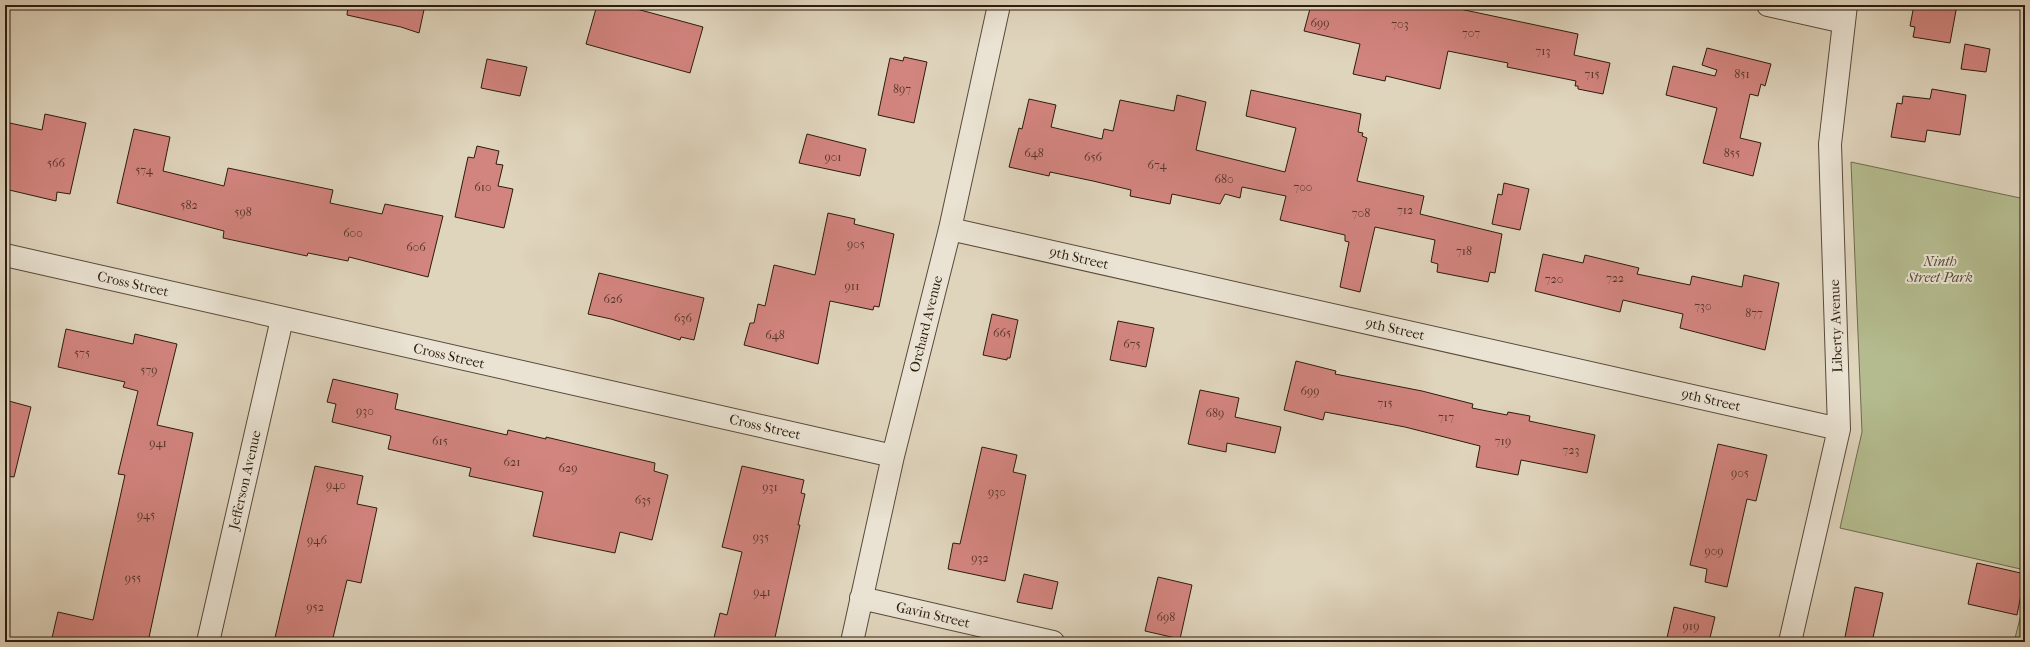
<svg xmlns="http://www.w3.org/2000/svg" width="2030" height="647" viewBox="0 0 2030 647" font-family="'IM FELL French Canon',serif">
	<rect width="100%" height="100%" fill="#dfd4bc"/>
	<filter id="stains"><feTurbulence type="fractalNoise" baseFrequency=".005" numOctaves="4"/><feColorMatrix values="0 0 0 0 .2 0 0 0 0 .09 0 0 0 0 .02 0 0 0 .5 -.17"/></filter>
	<radialGradient id="worn" r=".72"><stop offset=".6" stop-color="#630" stop-opacity="0"/><stop offset="1" stop-color="#630" stop-opacity=".3"/></radialGradient>
	<!-- green -->
	<path fill="#b4bc8f" stroke="#706c4e" d="M1851 162 2025 199V570L1840 528 1862 432Z
		M2025 599V642H2014Z"/>
	<!-- building -->
	<path fill="#d2847e" stroke="#2c1c0e" d="M348 5H425L419 33 401 27 347 15Z
		M597 5H622L703 27 690 73 586 44Z
		M1311 5H1441L1578 34 1574 55 1610 63 1603 94 1578 89V86H1575L1576 81 1507 67 1508 63 1448 51 1440 89 1386 76 1385 81 1353 74 1360 44 1304 31Z
		M1914 5H1957L1950 43 1913 37 1915 27 1910 26Z
		M1965 44 1990 49 1986 72 1961 69Z
		M1707 48 1771 64 1765 86 1761 84 1758 96 1750 94 1740 138 1761 143 1753 176 1703 163 1717 108 1666 95 1673 66 1715 76 1717 70 1702 65Z
		M904 57 927 62 914 123 878 115 890 58 903 61Z
		M487 59 527 67 520 96 481 88Z
		M1932 89 1966 95 1960 135 1927 130 1925 142 1891 137 1897 103 1902 104 1903 96 1930 99Z
		M1251 90 1361 114 1358 132 1363 133 1362 136 1367 138 1357 181 1424 196 1420 214 1502 234 1495 273 1490 272 1488 282 1437 272 1438 264 1431 262 1435 240 1375 227 1360 292 1340 287 1349 242 1345 241V235L1280 220 1286 196 1242 187 1240 198 1225 194 1220 204 1172 194 1170 204 1130 196 1131 190 1093 181 1050 172 1049 176 1009 167 1019 128 1022 129 1029 99 1056 105 1051 127 1102 139 1104 129 1113 131 1120 100 1174 111 1177 95 1206 102 1196 150 1285 172 1296 128 1246 116Z
		M45 114 86 123 70 194 57 192 56 201 5 189V122L42 130Z
		M134 129 170 137 163 171 224 186 228 168 333 190 330 203 382 214 385 204 443 216 428 277 349 257 348 261 308 253 307 256 223 238 224 231 117 203Z
		M807 134 866 149 860 176 799 163Z
		M477 146 499 151 496 164 503 165 498 186 513 189 504 228 455 217 468 157 474 158Z
		M1504 183 1529 189 1520 230 1492 224 1498 194 1502 195Z
		M828 213 855 219 854 224 894 234 879 307 874 306 873 310 830 301 818 364 744 345 750 323H754L758 304 765 306 774 265 815 275Z
		M1543 254 1583 263 1585 255 1639 268 1637 274 1690 285 1692 276 1742 287 1744 275 1779 283 1765 350 1680 328 1683 314 1623 300 1620 312 1535 291Z
		M599 273 704 298 694 340 681 337 680 340 611 319 588 314Z
		M992 314 1018 320 1010 358H1007V360L983 355Z
		M1118 321 1154 328 1146 367 1110 360Z
		M66 329 133 344 135 334 177 344 157 425 193 433 148 642H51L58 612 93 620 125 475 118 474 138 391 123 387 125 382 58 367Z
		M1296 361 1336 371 1335 374 1422 391 1473 404 1472 408 1507 415 1508 412 1530 416 1529 421 1595 435 1587 473 1521 460 1518 475 1476 467 1480 446 1405 427 1325 412 1323 420 1284 410Z
		M333 379 398 394 395 409 507 435 508 430 546 439V437L655 463 654 471 668 475 652 540 620 532 615 553 533 536 543 492 469 476 471 468 388 449 391 436 332 422 336 404 327 402Z
		M1200 390 1239 398 1235 417 1281 427 1275 453 1227 443 1226 452 1188 444Z
		M5 400 31 407 14 477 5 476Z
		M1718 444 1767 455 1756 501 1747 499 1727 587 1705 582 1707 569 1690 565Z
		M982 447 1017 455 1013 472 1026 475 1005 581 948 569 953 543 960 544Z
		M315 466 363 476 357 504 377 508 361 583 347 580 332 642H274Z
		M742 466 804 480 801 493 805 494 798 525H800L774 642H713L720 613 727 615 742 552 722 547Z
		M1977 563 2025 574 2017 615 1968 604Z
		M1024 574 1058 582 1052 609 1017 602Z
		M1158 577 1192 585 1180 639 1145 631Z
		M1855 587 1883 593 1872 642H1844Z
		M1674 607 1715 617 1709 642H1666Z"/>
	<g fill="none" stroke-linecap="round" stroke-linejoin="round">
		<defs>
			<path id="minor" d="M1768 5 1844 22
				M950 229 1839 429
				M5 255 893 456
				M861 598 1053 642
				M208 642 282 319
				M852 642 893 456 950 229 999 5
				M1790 642 1839 429 1830 144 1846 5"/>
		</defs>
		<!-- minor casing -->
		<use href="#minor" stroke="#594a3a" stroke-width="24"/>
		<!-- minor -->
		<use href="#minor" stroke="#eae3d3" stroke-width="22"/>
	</g>
	<g text-anchor="middle" dominant-baseline="central" stroke-width="4" stroke-linejoin="round" paint-order="stroke">
		<!-- number labels -->
		<g font-size="12" fill="#56362a">
			<text x="1320" y="23">699</text>
			<text x="1400" y="24">703</text>
			<text x="1471" y="33">707</text>
			<text x="1543" y="51">713</text>
			<text x="1592" y="74">715</text>
			<text x="1742" y="74">851</text>
			<text x="902" y="89">897</text>
			<text x="1034" y="153">648</text>
			<text x="1732" y="153">855</text>
			<text x="833" y="157">901</text>
			<text x="1093" y="157">656</text>
			<text x="56" y="163">566</text>
			<text x="1157" y="165">674</text>
			<text x="144" y="170">574</text>
			<text x="1224" y="179">680</text>
			<text x="483" y="187">610</text>
			<text x="1303" y="187">700</text>
			<text x="189" y="205">582</text>
			<text x="1405" y="210">712</text>
			<text x="243" y="212">598</text>
			<text x="1361" y="213">708</text>
			<text x="353" y="233">600</text>
			<text x="856" y="244">905</text>
			<text x="416" y="247">606</text>
			<text x="1464" y="251">718</text>
			<text x="1615" y="278">722</text>
			<text x="1554" y="279">720</text>
			<text x="852" y="286">911</text>
			<text x="613" y="299">626</text>
			<text x="1703" y="306">730</text>
			<text x="1754" y="313">877</text>
			<text x="683" y="318">636</text>
			<text x="1002" y="333">665</text>
			<text x="775" y="335">648</text>
			<text x="1132" y="344">675</text>
			<text x="82" y="353">575</text>
			<text x="149" y="370">579</text>
			<text x="1310" y="391">699</text>
			<text x="1385" y="403">715</text>
			<text x="365" y="411">930</text>
			<text x="1215" y="413">689</text>
			<text x="1446" y="417">717</text>
			<text x="440" y="441">615</text>
			<text x="1503" y="441">719</text>
			<text x="158" y="443">941</text>
			<text x="1571" y="450">723</text>
			<text x="512" y="462">621</text>
			<text x="568" y="468">629</text>
			<text x="1740" y="473">905</text>
			<text x="336" y="485">940</text>
			<text x="770" y="487">931</text>
			<text x="997" y="492">930</text>
			<text x="643" y="500">635</text>
			<text x="146" y="515">945</text>
			<text x="761" y="537">935</text>
			<text x="317" y="540">946</text>
			<text x="1714" y="551">909</text>
			<text x="980" y="558">932</text>
			<text x="133" y="578">955</text>
			<text x="762" y="592">941</text>
			<text x="315" y="607">952</text>
			<text x="1166" y="617">698</text>
			<text x="1691" y="626">919</text>
		</g>
		<!-- street labels -->
		<g font-size="14" fill="#2c1c0e" stroke="#eae3d3">
			<text transform="translate(1079 258) rotate(13)">9th Street</text>
			<text transform="translate(133 284) rotate(13)">Cross Street</text>
			<text transform="translate(926 324) rotate(-76)">Orchard Avenue</text>
			<text transform="translate(1836 326) rotate(-92)">Liberty Avenue</text>
			<text transform="translate(1395 329) rotate(13)">9th Street</text>
			<text transform="translate(449 356) rotate(13)">Cross Street</text>
			<text transform="translate(1711 400) rotate(13)">9th Street</text>
			<text transform="translate(765 427) rotate(13)">Cross Street</text>
			<text transform="translate(245 480) rotate(-77)">Jefferson Avenue</text>
			<text transform="translate(933 615) rotate(13)">Gavin Street</text>
		</g>
		<!-- park labels -->
		<g font-size="14" font-style="italic" fill="#554c35" stroke="#eae3d3">
			<text x="1940" y="261">Ninth<tspan x="1940" dy="16">Street Park</tspan></text>
		</g>
	</g>
	<!-- margin -->
	<rect width="2030" height="647" fill="none" stroke="#dfd4bc" stroke-width="20"/>
	<rect x="6" y="6" width="2018" height="635" fill="none" stroke="#2c1c0e" stroke-width="2"/>
	<rect x="10" y="10" width="2010" height="627" fill="none" stroke="#2c1c0e"/>
	<rect width="100%" height="100%" filter="url(#stains)"/>
	<rect width="100%" height="100%" fill="url(#worn)"/>
</svg>
